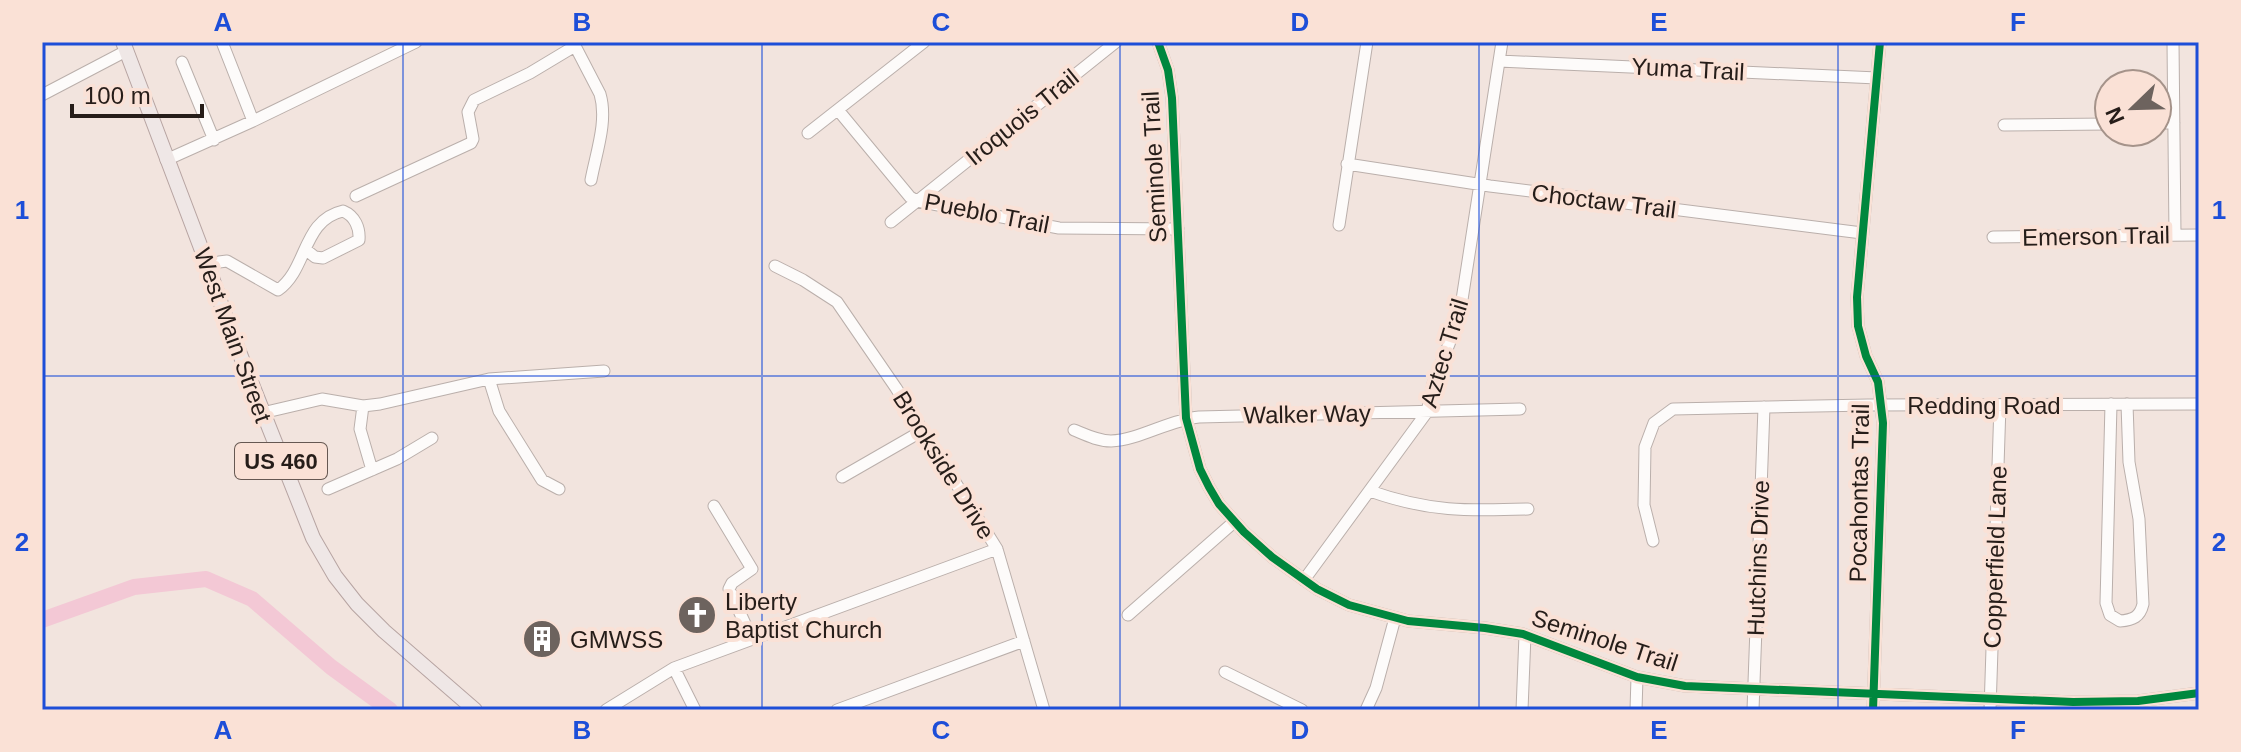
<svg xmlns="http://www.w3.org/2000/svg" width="2241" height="752" viewBox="0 0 2241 752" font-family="Arial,sans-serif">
	<rect width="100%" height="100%" fill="#f2e4de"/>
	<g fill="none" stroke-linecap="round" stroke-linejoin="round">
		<!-- river -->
		<path stroke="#f3c8d5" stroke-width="16" d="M42 620 134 587 206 579 252 599 331 667 390 710"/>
		<defs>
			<path id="minor" d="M222 42 253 121
				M573 42 600 94C608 121 596 153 591 180
				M1158 42 1168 70 1172 98 1186 418 1200 469 1209 487 1219 504 1244 532 1272 557 1317 589 1349 605 1408 621 1485 628 1523 634 1637 677 1685 686 2073 702 2138 701 2199 693
				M2173 42 2175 235
				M1499 61 1877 78
				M182 62 214 140
				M42 95 126 51
				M838 110 910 197 917 201 1059 228 1178 229
				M2157 123H2174
				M2004 125 2109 124
				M808 133 924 42
				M166 160 253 121 416 42
				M1347 164 1490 186 1862 233
				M356 196 471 143 473 139 468 112 474 100 530 73 575 46
				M891 222 1116 42
				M1339 225 1367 42
				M1993 237 2199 235
				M775 266 803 280 837 302 896 388 987 533 997 549 1044 710
				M209 269 219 262 227 261 278 290C308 269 302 220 343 211 355 216 360 228 359 240L323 258 315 257 305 249
				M489 379 499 411 542 480 559 489
				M2111 404 2106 603 2110 615 2120 621C2133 620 2140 617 2143 604L2139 519 2129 462 2127 404
				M363 406 360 429 372 470
				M262 413 322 399 363 406 380 404 489 379 604 371
				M1074 430C1086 435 1098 441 1111 441 1139 440 1169 420 1199 417L1520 409
				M842 477 922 431
				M328 489 397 459 432 438
				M1370 491C1429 512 1467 511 1528 509
				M714 506 752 569 732 583 729 589 752 639
				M1653 541 1644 505 1645 447 1654 423 1673 409 1868 405 2199 404
				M1304 580 1427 412 1433 384 1459 319 1502 42
				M1128 615 1234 522
				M674 668 695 710
				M1225 672 1302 710
				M606 710 674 668 997 549
				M837 710 1024 641
				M1366 710 1376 688 1395 618
				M1522 710 1525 635
				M1636 710 1637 677
				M1753 710 1764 407
				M1873 710 1883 423 1878 382 1866 356 1858 326 1857 297 1880 42
				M1990 710 2000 405"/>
			<path id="major" d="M123 42 209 269 228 324 313 538 335 576 357 604 384 631 475 710"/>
		</defs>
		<!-- minor casing -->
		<use href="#minor" stroke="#baafab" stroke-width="13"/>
		<!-- major casing -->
		<use href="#major" stroke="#b7a4a2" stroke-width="16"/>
		<!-- minor -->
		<use href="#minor" stroke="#fdfbfa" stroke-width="11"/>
		<!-- major -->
		<use href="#major" stroke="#efe7e6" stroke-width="14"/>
		<defs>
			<path id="cycleway" d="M1158 42 1168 70 1172 98 1186 418 1200 469 1209 487 1219 504 1244 532 1272 557 1317 589 1349 605 1408 621 1485 628 1523 634 1637 677 1685 686 2073 702 2138 701 2199 693
				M1873 710 1883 423 1878 382 1866 356 1858 326 1857 297 1880 42"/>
		</defs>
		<!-- cycleway casing -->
		<use href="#cycleway" stroke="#fae1d6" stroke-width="13"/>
		<!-- cycleway -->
		<use href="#cycleway" stroke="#00873e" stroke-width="8"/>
	</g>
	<!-- grid -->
	<path fill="none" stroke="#1d4ed8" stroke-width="2" stroke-opacity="0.55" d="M403 42V710M762 42V710M1120 42V710M1479 42V710M1838 42V710M42 376H2199"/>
	<!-- icons -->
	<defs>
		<symbol id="church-disc" viewBox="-11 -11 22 22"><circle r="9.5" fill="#6d635e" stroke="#fae1d6"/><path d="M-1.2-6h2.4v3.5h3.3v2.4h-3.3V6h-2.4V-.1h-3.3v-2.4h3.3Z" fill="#fff"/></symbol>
		<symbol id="building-disc" viewBox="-11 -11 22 22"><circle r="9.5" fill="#6d635e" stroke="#fae1d6"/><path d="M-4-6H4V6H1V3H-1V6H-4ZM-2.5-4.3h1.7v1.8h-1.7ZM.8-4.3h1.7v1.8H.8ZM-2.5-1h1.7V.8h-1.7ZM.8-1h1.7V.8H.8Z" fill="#fff"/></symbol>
	</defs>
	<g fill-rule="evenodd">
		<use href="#church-disc" x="675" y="593" width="44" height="44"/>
		<use href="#building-disc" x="520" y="617" width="44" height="44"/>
	</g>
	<g text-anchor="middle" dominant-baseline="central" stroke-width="8" stroke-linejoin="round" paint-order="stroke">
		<!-- shield labels -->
		<rect fill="#fae1d6" stroke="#665852" stroke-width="2" x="235" y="443" width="92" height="36" rx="6"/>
		<g font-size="22" font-weight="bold" fill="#261d19">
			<text x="281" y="461">US 460</text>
		</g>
		<!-- street labels -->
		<g font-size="24" fill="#261d19" stroke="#fae1d6">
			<text transform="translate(1688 69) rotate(3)">Yuma Trail</text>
			<text transform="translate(1022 117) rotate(-39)">Iroquois Trail</text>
			<text transform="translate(1154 167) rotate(-93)">Seminole Trail</text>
			<text transform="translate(1604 201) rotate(7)">Choctaw Trail</text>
			<text transform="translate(987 213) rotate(11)">Pueblo Trail</text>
			<text transform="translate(2096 236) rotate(-1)">Emerson Trail</text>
			<text transform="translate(233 335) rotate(70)">West Main Street</text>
			<text transform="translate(1444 353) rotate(-73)">Aztec Trail</text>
			<text x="1984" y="405">Redding Road</text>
			<text transform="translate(1307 414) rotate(-1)">Walker Way</text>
			<text transform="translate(944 465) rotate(58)">Brookside Drive</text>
			<text transform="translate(1859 493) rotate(-89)">Pocahontas Trail</text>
			<text transform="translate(1995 557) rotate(-88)">Copperfield Lane</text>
			<text transform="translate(1758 558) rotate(-88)">Hutchins Drive</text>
			<text transform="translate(1605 640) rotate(18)">Seminole Trail</text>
		</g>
		<!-- poi labels -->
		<g font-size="24" fill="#261d19" stroke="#fae1d6" text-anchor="start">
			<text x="725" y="601">Liberty<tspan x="725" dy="28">Baptist Church</tspan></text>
			<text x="570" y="639">GMWSS</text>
		</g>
	</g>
	<!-- border -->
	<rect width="2241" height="752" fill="none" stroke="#fae1d6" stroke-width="88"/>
	<!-- north arrow -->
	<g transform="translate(2133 108) rotate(247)"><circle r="38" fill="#fae1d6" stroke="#a5938a" stroke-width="2"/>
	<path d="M0-6L14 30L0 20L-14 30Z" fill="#6d635e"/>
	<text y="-12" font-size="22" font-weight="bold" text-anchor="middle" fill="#261d19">N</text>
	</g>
	<!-- scale -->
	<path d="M72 104v12h130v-12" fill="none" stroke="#261d19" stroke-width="4"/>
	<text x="84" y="104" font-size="24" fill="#261d19" stroke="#fae1d6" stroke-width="6" paint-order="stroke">100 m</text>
	<rect x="44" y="44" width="2153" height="664" fill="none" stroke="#1d4ed8" stroke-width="3"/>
	<g font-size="26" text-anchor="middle" font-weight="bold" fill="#1d4ed8">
		<text x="223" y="31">A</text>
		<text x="582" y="31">B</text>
		<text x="941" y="31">C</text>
		<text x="1300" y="31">D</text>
		<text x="1659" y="31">E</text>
		<text x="2018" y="31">F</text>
		<text x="22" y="219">1</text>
		<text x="2219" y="219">1</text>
		<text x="22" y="551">2</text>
		<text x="2219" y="551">2</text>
		<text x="223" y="739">A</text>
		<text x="582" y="739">B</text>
		<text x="941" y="739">C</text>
		<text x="1300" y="739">D</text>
		<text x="1659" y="739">E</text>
		<text x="2018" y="739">F</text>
	</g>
</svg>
